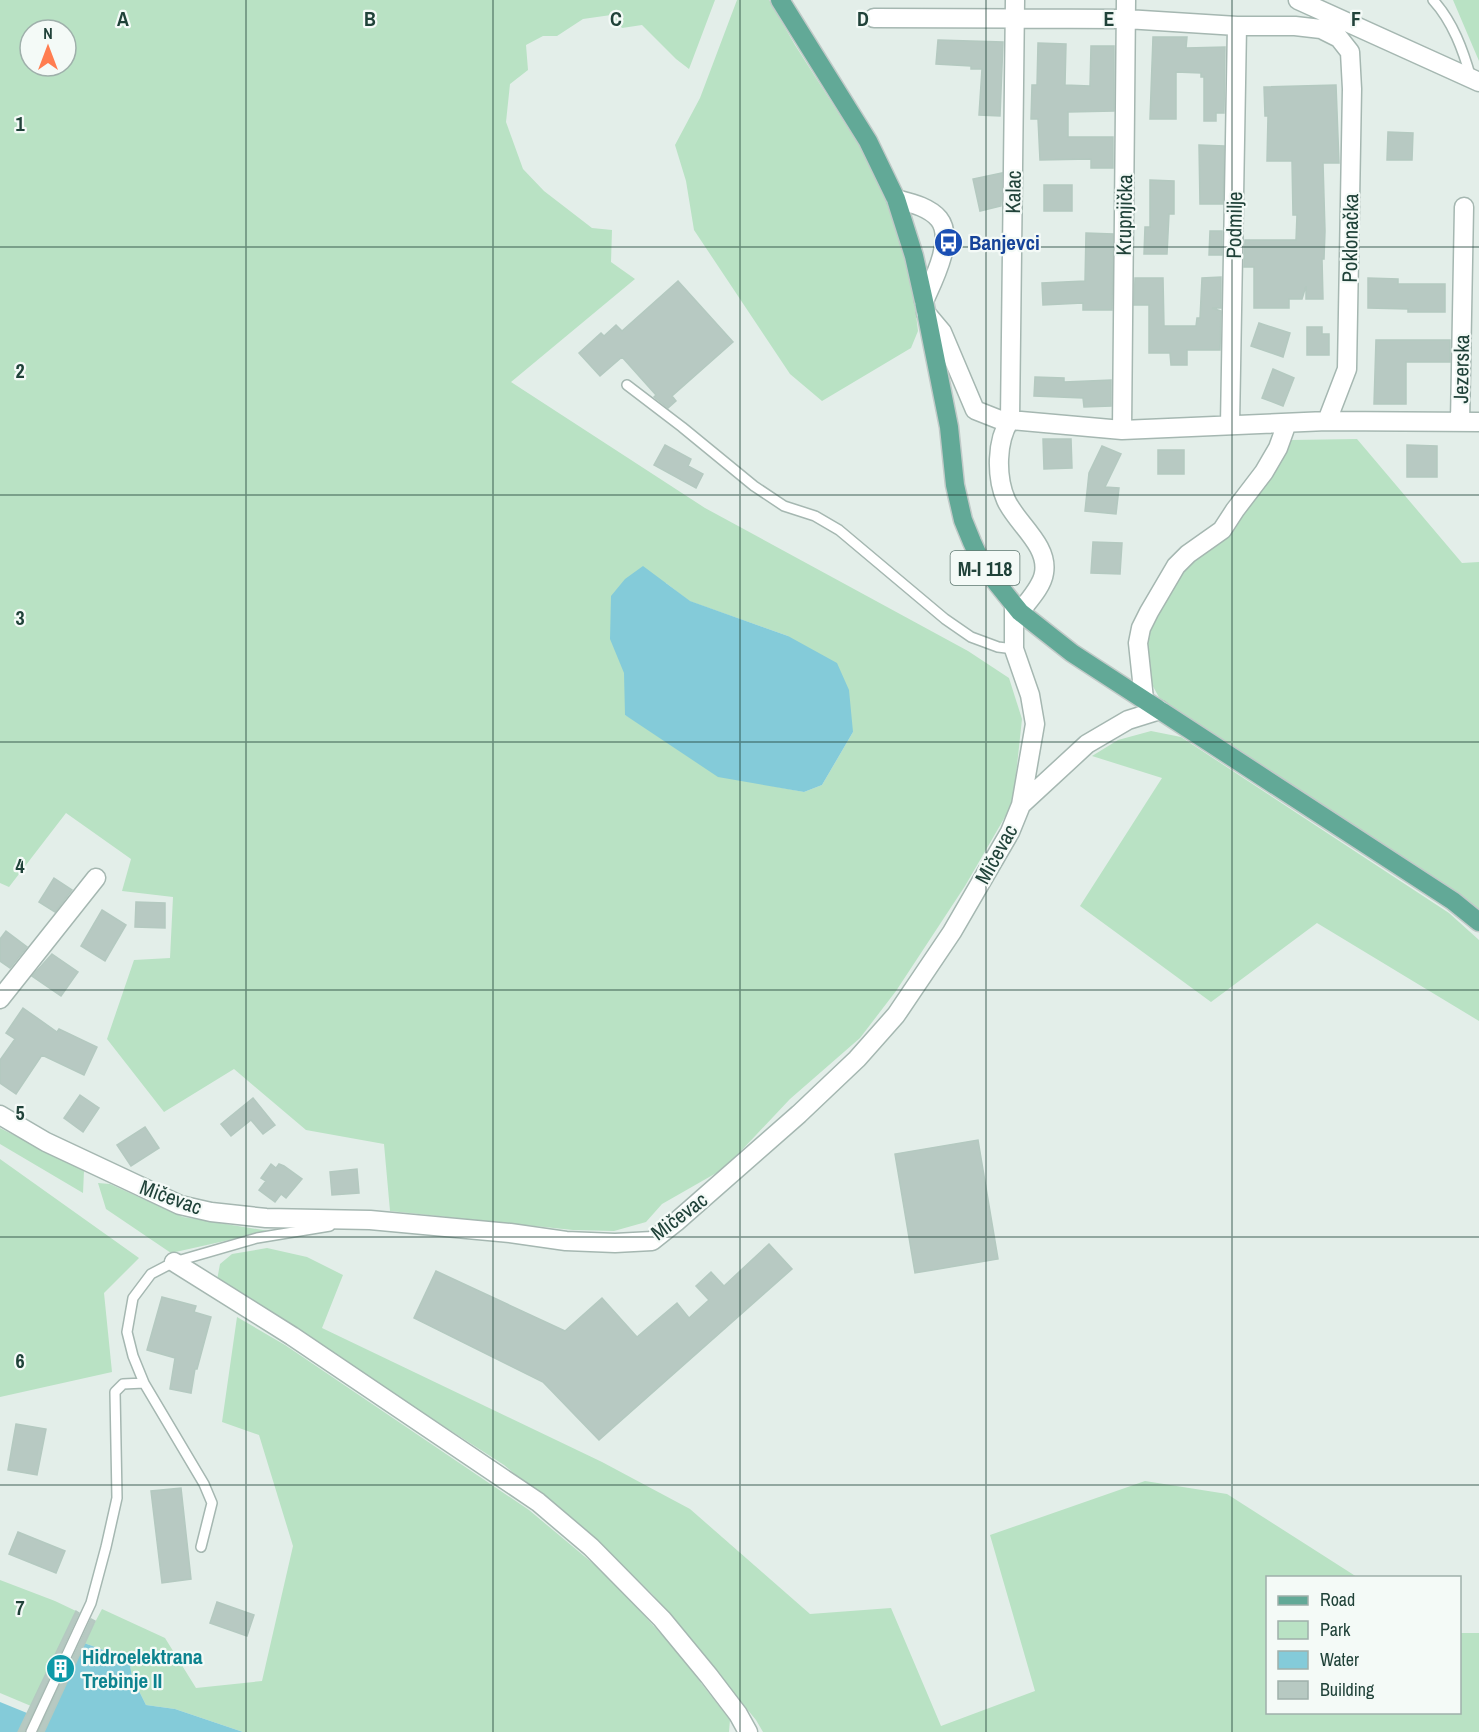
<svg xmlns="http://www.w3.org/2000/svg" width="1479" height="1732" viewBox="0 0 1479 1732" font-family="'Archivo Narrow',sans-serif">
	<rect width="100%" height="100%" fill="#e3eee9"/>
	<!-- green -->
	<path fill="#b9e2c4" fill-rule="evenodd" d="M0 0H715L689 69 676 59 642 25 622 28 611 15 583 19 557 36H543L526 45 528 70 510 84 506 122 523 169 544 191 592 228 612 230 611 262 635 279 511 382 705 508 968 651 1009 678 1022 719 1013 803 965 886 896 991 860 1038 790 1099 725 1168 662 1204 646 1222 614 1231 573 1230 390 1211 384 1144 306 1130 234 1069 164 1112 107 1039 134 960 170 958 173 897 122 891 131 859 66 813 9 887 0 883ZM30 30H66V66H30ZM666 583 689 601 788 636 853 732 822 785 804 792 767 785 625 715V673Z
		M737 0H769L795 45 878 175 895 220 913 289 918 331 911 348 822 401 790 374 694 230 686 181 675 145 700 98Z
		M1453 0H1479V61Z
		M1357 439 1462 563 1479 562V911L1454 890 1161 701 1149 679 1147 632 1173 585 1189 563 1290 440Z
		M1151 731 1181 737 1449 913 1479 940V1021L1317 923 1211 1002 1080 906 1162 778 1092 756 1118 740Z
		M0 1128 84 1171 83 1193 0 1144Z
		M0 1159 139 1258 104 1293 112 1372 0 1397Z
		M98 1183 110 1184 183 1217 269 1231 171 1253 106 1209Z
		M267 1248 307 1257 343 1275 322 1328 602 1462 690 1509 810 1614 891 1608 941 1726 1035 1691 990 1535 1145 1481 1227 1494 1357 1577 1268 1578V1712H1460V1633H1479V1732H763L756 1720 653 1595 610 1553 504 1465 217 1280 220 1264 232 1254Z
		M237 1317 285 1345 529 1510 608 1576 673 1647 730 1720 729 1732H243L175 1709 146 1705 132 1677 129 1659 84 1643 102 1609 165 1638 196 1688 262 1681 293 1546 259 1435 222 1422Z
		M0 1580 55 1601 76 1611 31 1706 0 1693Z"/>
	<!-- water -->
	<path fill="#84cbd9" d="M643 566 690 601 788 636 837 663 849 690 853 732 822 785 804 792 718 777 625 715 624 673 610 639 611 596 625 579Z
		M84 1643 129 1659 132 1677 146 1705 175 1709 243 1732H44Z
		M0 1702 27 1713 18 1732H0Z"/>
	<!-- building -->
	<path fill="#b7c9c2" stroke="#b4c9c0" stroke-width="1.5" d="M1153 37H1187L1186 48 1225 47 1224 113H1216V121H1204V77H1201V73L1176 72V119H1150Z
		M938 40 1003 42 1000 116 979 115 982 69H971V66L936 64Z
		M1038 43 1066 44 1065 85 1090 86 1091 46H1114V111L1068 112V137H1113V168H1091V159L1040 160 1038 119H1031L1032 85H1037Z
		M1336 85 1339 163H1323L1325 231 1324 259H1322L1323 299H1306V286L1302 299H1289V308H1254V267H1244L1245 240H1296L1297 215H1293L1292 161H1267L1268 116H1265L1264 87Z
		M1388 132 1413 133 1412 160H1387Z
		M1199 145 1224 146 1223 204H1200Z
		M1002 173 1001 206 980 211 973 179Z
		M1150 180 1174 181V214H1169L1167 254H1144L1145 227H1150Z
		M1044 185H1072V211H1044Z
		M1210 231H1222V255H1209Z
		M1086 233 1113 234 1112 310H1083V303L1043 305 1042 283 1085 281Z
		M1221 277V308H1212L1221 311 1220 350H1187V365H1171L1170 353H1149V305H1134L1135 278H1163L1164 326H1196L1197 318H1200L1202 278Z
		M1368 278 1398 279V284H1445V312H1408V309L1368 308Z
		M678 281 733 342 672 396 676 401 668 408 654 397 656 395 622 357 600 376 579 353 601 333 604 336 616 325 622 331Z
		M1259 323 1290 333 1283 357 1251 346Z
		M1307 327H1322V334H1329V355H1307Z
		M1376 340H1450V362H1406V404H1374Z
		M1273 369 1294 378 1283 406 1262 398Z
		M1035 377 1064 378V382L1111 380V406L1084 407 1083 398 1034 396Z
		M1043 439H1071L1072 468 1044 469Z
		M665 445 691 459 688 466 703 474 696 488 654 465Z
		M1407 445 1437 446V477H1407Z
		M1102 446 1121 454 1105 487 1119 488 1116 514 1085 511 1089 473Z
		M1158 450H1184V474H1158Z
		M1093 542 1122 543 1120 574 1091 573Z
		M54 878 72 890 55 912 39 902Z
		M136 902 165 903V928L135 927Z
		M102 910 126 925 105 961 81 946Z
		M6 931 27 947 10 968 0 961V939Z
		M52 954 78 972 61 996 32 976Z
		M23 1008 57 1032 59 1029 97 1047 84 1075 42 1055 16 1094 0 1083V1060L15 1039 6 1033Z
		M80 1095 99 1108 83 1132 64 1118Z
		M253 1098 275 1125 263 1134 251 1120 231 1136 221 1124Z
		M145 1127 159 1148 131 1166 117 1145Z
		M978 1140 998 1259 915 1273 895 1154Z
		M271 1164 276 1168 279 1164 284 1166 302 1179 286 1198 281 1194 275 1202 259 1190 266 1181 261 1178Z
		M357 1169 359 1193 332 1195 330 1172Z
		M769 1244 792 1269 599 1440 543 1382 414 1318 436 1271 565 1331 602 1298 637 1337 677 1303 689 1318 709 1300 696 1286 711 1272 724 1286Z
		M162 1297 196 1306 194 1312 211 1317 197 1369H195L191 1393 170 1389 175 1358 147 1350Z
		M16 1424 46 1429 37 1475 8 1470Z
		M181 1488 191 1579 162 1583 151 1491Z
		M18 1532 65 1551 56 1573 9 1554Z
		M217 1602 254 1615 247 1636 210 1623Z
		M76 1611 79 1613 24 1732H18Z
		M91 1619 95 1621 44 1732H38Z"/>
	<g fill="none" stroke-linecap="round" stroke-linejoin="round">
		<defs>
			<path id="service" d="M1433 0C1453 22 1463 50 1471 78
				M627 385 682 427 754 486 784 506 815 516 839 530 945 619 971 637 998 647 1014 649
				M144 1383 204 1484 212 1503 201 1547
				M31 1732 91 1603 106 1547 117 1498 115 1392 123 1384 144 1383 133 1356 127 1332 133 1298 151 1274 174 1262 257 1238 330 1226"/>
			<path id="minor" d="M1298 0 1479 82
				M874 18 1126 19 1237 26H1295L1321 29 1339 38 1350 52 1352 89 1347 369 1327 421
				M896 199C911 203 929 207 939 219 955 239 933 281 924 301
				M926 313 942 332 975 410 1008 423
				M1010 420 1015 0
				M1460 422 1464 207
				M1230 425 1237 26
				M1122 430 1126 0
				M1014 604V649L1030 695 1035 724 1021 805
				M1020 612C1028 601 1042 587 1044 573 1049 545 1016 523 1006 500 996 477 996 441 1010 420L1122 430 1327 421 1479 422
				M1144 699 1138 643 1141 628 1149 612 1176 566 1188 554 1222 530 1235 510 1264 472 1278 448 1287 423
				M0 999 96 878
				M0 1115 46 1142 127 1180 180 1205 211 1212 266 1218 370 1220 510 1233 566 1241 615 1243 652 1241 676 1222 799 1114 857 1059 896 1015 952 932 1010 832 1021 805 1087 744 1128 720 1160 710
				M174 1262 292 1336 538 1502 591 1547 662 1619 709 1676 738 1714 748 1732"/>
			<path id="primary" d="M780 0 868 141 896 199 914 256 924 301 949 427 955 485 963 520 972 542 983 566 1020 612 1072 653 1453 901 1479 922"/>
		</defs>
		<!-- service casing -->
		<use href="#service" stroke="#a5b7b1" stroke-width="12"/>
		<!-- minor casing -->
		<use href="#minor" stroke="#a5b7b1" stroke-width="21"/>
		<!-- primary casing -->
		<use href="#primary" stroke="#c1cac8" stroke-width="21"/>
		<!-- service -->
		<use href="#service" stroke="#fff" stroke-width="9"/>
		<!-- minor -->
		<use href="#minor" stroke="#fff" stroke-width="18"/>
		<!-- primary -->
		<use href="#primary" stroke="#62a997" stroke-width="18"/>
	</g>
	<!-- grid -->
	<path fill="none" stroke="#204239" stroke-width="1.5" stroke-opacity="0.55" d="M246 0V1732M493 0V1732M740 0V1732M986 0V1732M1232 0V1732M0 247H1479M0 495H1479M0 742H1479M0 990H1479M0 1237H1479M0 1485H1479"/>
	<!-- icons -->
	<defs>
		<symbol id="bus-disc" viewBox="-11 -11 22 22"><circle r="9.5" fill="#1a4fb4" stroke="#f4faf7"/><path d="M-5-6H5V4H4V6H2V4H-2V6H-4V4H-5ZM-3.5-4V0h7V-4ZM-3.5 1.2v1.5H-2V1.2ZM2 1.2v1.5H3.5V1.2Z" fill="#fff"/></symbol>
		<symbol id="building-disc" viewBox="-11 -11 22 22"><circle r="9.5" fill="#0f9aa8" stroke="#f4faf7"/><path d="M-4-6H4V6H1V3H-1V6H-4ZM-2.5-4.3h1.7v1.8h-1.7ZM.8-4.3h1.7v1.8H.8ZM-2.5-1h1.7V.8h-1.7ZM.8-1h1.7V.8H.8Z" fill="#fff"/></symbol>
	</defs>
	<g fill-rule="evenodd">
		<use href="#bus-disc" x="932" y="226" width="33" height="33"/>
		<use href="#building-disc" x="44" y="1652" width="33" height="33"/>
	</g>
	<g text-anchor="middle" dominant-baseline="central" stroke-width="4.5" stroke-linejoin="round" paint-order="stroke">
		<!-- shield labels -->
		<rect fill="#f4faf7" stroke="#607972" stroke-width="1.5" x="950.5" y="551" width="69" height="34" rx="4.5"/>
		<g font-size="20" font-weight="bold" fill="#204239">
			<text x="985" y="568">M-I 118</text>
		</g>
		<!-- street labels -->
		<g font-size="21" fill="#204239" stroke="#f4faf7">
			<text transform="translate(1013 192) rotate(-89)">Kalac</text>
			<text transform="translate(1124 215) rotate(-89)">Krupnjička</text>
			<text transform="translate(1234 225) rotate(-89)">Podmilje</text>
			<text transform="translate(1350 238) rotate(-89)">Poklonačka</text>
			<text transform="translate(1461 369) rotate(-89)">Jezerska</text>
			<text transform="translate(996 854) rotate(-61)">Mičevac</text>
			<text transform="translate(171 1197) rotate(20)">Mičevac</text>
			<text transform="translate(679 1216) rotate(-37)">Mičevac</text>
		</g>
		<!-- transit labels -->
		<g font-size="21" font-weight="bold" fill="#164399" stroke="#f4faf7" text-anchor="start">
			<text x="969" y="242">Banjevci</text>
		</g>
		<!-- culture labels -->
		<g font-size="21" font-weight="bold" fill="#0d838f" stroke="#f4faf7" text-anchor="start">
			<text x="82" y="1656">Hidroelektrana<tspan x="82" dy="24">Trebinje II</tspan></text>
		</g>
	</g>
	<g font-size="20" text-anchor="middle" font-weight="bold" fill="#204239" stroke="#f4faf7" stroke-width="4.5" stroke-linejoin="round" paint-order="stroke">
		<text x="123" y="26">A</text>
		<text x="370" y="26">B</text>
		<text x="616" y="26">C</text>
		<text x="863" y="26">D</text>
		<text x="1109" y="26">E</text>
		<text x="1356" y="26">F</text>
		<text x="20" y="131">1</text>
		<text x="20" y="378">2</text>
		<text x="20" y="625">3</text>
		<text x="20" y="873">4</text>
		<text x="20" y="1120">5</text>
		<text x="20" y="1368">6</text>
		<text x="20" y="1615">7</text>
	</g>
	<!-- legend -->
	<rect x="1266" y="1576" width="195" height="138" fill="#f4faf7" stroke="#9fb0ab" stroke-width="1.5"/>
	<rect x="1278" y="1596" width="30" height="9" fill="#62a997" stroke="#9fb0ab" stroke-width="1.5"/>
	<text x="1320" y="1606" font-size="18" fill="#204239">Road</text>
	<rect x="1278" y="1621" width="30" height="18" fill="#b9e2c4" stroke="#9fb0ab" stroke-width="1.5"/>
	<text x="1320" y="1636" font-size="18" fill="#204239">Park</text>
	<rect x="1278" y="1651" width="30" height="18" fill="#84cbd9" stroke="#9fb0ab" stroke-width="1.5"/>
	<text x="1320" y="1666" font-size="18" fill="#204239">Water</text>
	<rect x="1278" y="1681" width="30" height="18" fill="#b7c9c2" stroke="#9fb0ab" stroke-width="1.5"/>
	<text x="1320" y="1696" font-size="18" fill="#204239">Building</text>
	<!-- north arrow -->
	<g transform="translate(48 48)"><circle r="28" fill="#f4faf7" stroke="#9fb0ab" stroke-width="1.5"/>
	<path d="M0-4.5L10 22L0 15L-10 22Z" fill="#ff7d50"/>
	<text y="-9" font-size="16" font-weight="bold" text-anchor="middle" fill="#204239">N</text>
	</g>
</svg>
